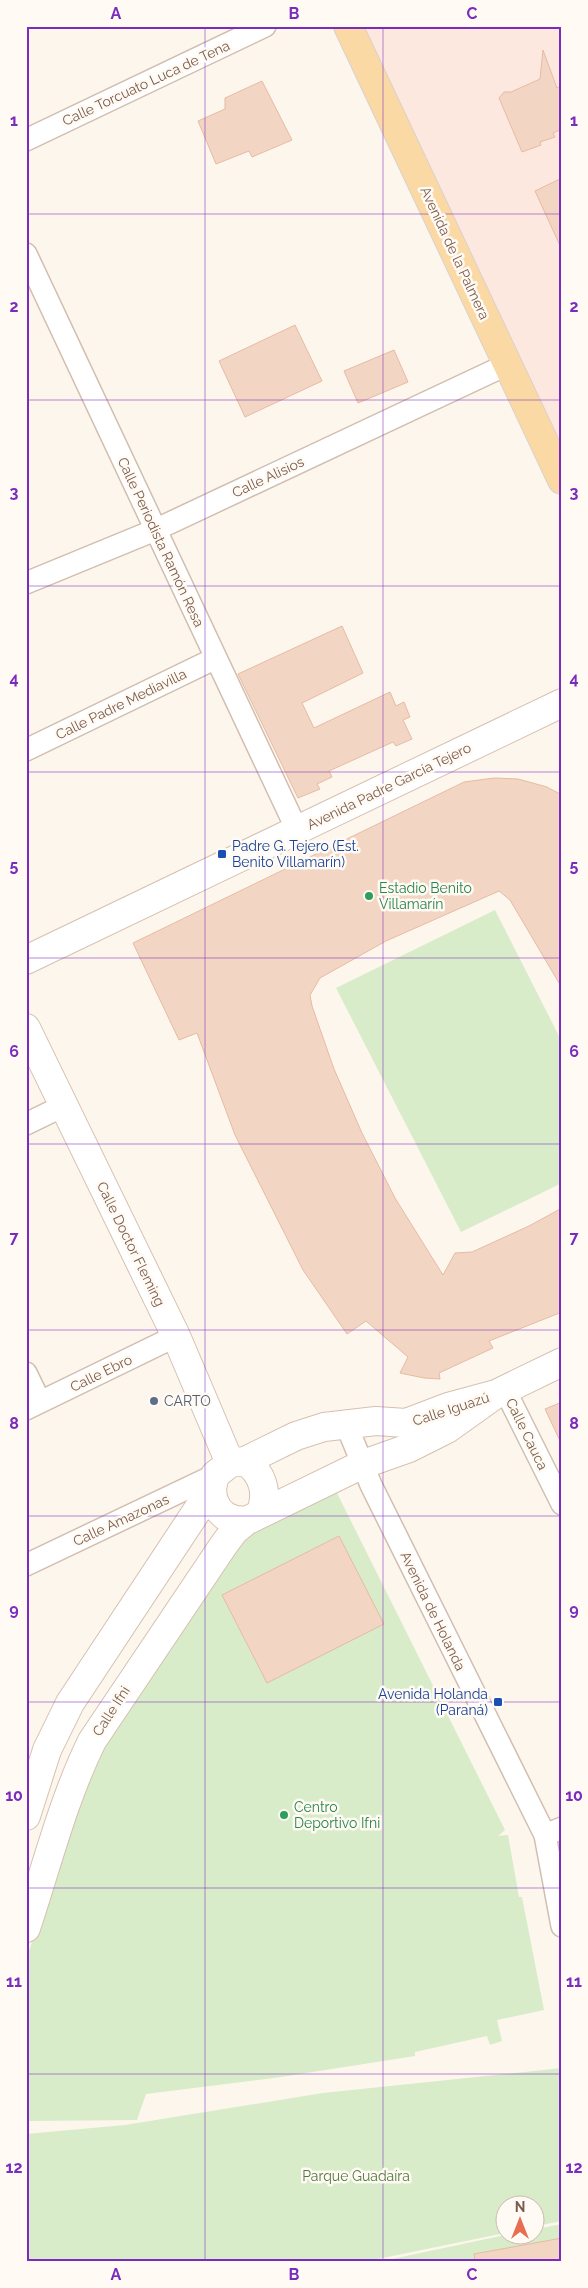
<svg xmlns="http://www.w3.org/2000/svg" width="588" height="2288" viewBox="0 0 588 2288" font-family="Raleway,sans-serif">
	<rect width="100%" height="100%" fill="#fdf6ec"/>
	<!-- commercial -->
	<path fill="#fde8e0" d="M348 26H562V478Z"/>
	<!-- green -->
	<path fill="#d8ecc9" d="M495 910 562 1042V1183L461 1232 336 988Z
		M334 1487 505 1830 498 1836 508 1835 519 1897H522L544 2010 497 2020 502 2041 490 2045 487 2036 415 2052V2056L274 2078 146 2094 137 2120 26 2121V1961L82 1778 233 1543Z
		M562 2068V2221L536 2226V2206H506L505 2233 363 2262H26V2134L125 2125 323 2093Z
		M562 2224V2262H378L505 2235 536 2236V2229Z"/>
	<!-- building -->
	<path fill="#f3d5c3" stroke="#e6bba3" d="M543 50 557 88 562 85V129L553 133 555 137 540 142 541 145 522 152 499 98 504 92H511L540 79Z
		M262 81 292 140 252 157 249 151 216 164 198 121 225 109V98Z
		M562 178V250L535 191Z
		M295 325 322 381 245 417 219 361Z
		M394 350 408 382 358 403 344 371Z
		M342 626 363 673 302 703 314 728 390 692 396 706 404 702 410 717 403 720 412 739 396 746 393 742 329 771 332 777 317 784 320 789 298 798 238 674Z
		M494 778 518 779 547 787 562 795V988L510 900 499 891 386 941 320 978 310 995 312 1006 334 1069 362 1133 395 1198 443 1275 455 1253 472 1252 529 1226 562 1208V1312L489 1341 493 1348 439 1373 440 1379 424 1378 400 1373 408 1357 366 1321 347 1334 303 1270 235 1135 197 1033 179 1040 133 943 464 782Z
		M562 1402V1445L545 1409Z
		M339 1536 384 1624 267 1683 222 1595Z
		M562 2238V2262H475L474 2254Z"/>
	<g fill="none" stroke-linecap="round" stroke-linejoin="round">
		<defs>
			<path id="street" d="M26 140 265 26
				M26 254 297 830
				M26 583 155 530 508 364
				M26 750 216 658
				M26 1124 63 1106
				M26 1373 40 1402
				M505 1390 562 1504
				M26 1409 176 1336
				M346 1424 371 1485 545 1835 562 1926
				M26 1565 215 1475
				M545 1835 562 1828"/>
			<path id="secondary" d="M26 960 562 703
				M26 1028 176 1336 230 1463
				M496 1394 448 1407 406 1423 376 1421 324 1427 296 1436 245 1461 230 1463 215 1475 212 1488 213 1499 218 1509 225 1516 235 1520 246 1521 361 1465 409 1448 447 1429 496 1394 562 1362
				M245 1461C263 1473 269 1494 260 1514
				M26 1816 47 1750 70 1703 212 1488
				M26 1928C47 1865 63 1800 92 1741L223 1546 234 1531 246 1521"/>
			<path id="primary" d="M348 26 562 480"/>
		</defs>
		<!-- street casing -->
		<use href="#street" stroke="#d1beb0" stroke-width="24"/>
		<!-- secondary casing -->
		<use href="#secondary" stroke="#d6c0b0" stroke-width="30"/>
		<!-- primary casing -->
		<use href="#primary" stroke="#dad1cd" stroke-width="30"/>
		<!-- street -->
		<use href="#street" stroke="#fff" stroke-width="21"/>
		<!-- secondary -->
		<use href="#secondary" stroke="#fff" stroke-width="28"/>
		<!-- primary -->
		<use href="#primary" stroke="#fbd9a5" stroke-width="28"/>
	</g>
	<!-- grid -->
	<path fill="none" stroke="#7b2cbf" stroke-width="1" stroke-opacity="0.55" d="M205 26V2262M383 26V2262M26 214H562M26 400H562M26 586H562M26 772H562M26 958H562M26 1144H562M26 1330H562M26 1516H562M26 1702H562M26 1888H562M26 2074H562"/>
	<!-- markers -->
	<g fill="#1a4fb4" stroke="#fffaf3" stroke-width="2">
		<rect x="217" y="849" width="10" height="10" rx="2.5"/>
		<rect x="493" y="1697" width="10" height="10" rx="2.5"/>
	</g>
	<g fill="#2e9e5b" stroke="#fffaf3" stroke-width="2">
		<circle cx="369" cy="896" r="5"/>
		<circle cx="284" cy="1815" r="5"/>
	</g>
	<circle fill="#5c6f8a" stroke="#fffaf3" stroke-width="2" cx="154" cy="1401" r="5"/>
	<g text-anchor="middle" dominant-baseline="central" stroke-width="5" stroke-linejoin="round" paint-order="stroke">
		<!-- street labels -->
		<g font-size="14" fill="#7a5c4d" stroke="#fffaf3">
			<text transform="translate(146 83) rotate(-25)">Calle Torcuato Luca de Tena</text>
			<text transform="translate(455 253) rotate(65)">Avenida de la Palmera</text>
			<text transform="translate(268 477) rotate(-25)">Calle Alisios</text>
			<text transform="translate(161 542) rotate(65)">Calle Periodista Ramón Resa</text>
			<text transform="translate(121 704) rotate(-26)">Calle Padre Mediavilla</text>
			<text transform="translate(389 786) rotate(-26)">Avenida Padre García Tejero</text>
			<text transform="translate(131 1244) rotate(64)">Calle Doctor Fleming</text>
			<text transform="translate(101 1373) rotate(-26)">Calle Ebro</text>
			<text transform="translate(451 1409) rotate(-18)">Calle Iguazú</text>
			<text transform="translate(527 1434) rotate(64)">Calle Cauca</text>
			<text transform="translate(121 1520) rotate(-25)">Calle Amazonas</text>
			<text transform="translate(433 1611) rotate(64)">Avenida de Holanda</text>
			<text transform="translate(111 1711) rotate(-57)">Calle Ifni</text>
		</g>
		<!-- transit labels -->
		<g font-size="14" fill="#164399" stroke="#fffaf3" text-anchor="start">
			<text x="232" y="846">Padre G. Tejero (Est.<tspan x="232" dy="16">Benito Villamarín)</tspan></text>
			<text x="488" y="1694" text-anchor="end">Avenida Holanda<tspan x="488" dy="16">(Paraná)</tspan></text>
		</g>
		<!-- leisure labels -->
		<g font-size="14" fill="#27864d" stroke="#fffaf3" text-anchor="start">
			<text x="379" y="888">Estadio Benito<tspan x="379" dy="16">Villamarín</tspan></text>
			<text x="294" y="1807">Centro<tspan x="294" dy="16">Deportivo Ifni</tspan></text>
		</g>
		<!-- service labels -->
		<g font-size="14" fill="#4e5e75" stroke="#fffaf3" text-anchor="start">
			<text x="164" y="1401">CARTO</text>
		</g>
		<!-- park labels -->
		<g font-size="14" fill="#537a41" stroke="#fffaf3">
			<text x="356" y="2176">Parque Guadaíra</text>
		</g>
	</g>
	<!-- border -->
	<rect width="588" height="2288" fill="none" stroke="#fffaf3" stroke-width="55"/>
	<!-- north arrow -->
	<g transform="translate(520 2220)"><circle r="24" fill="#fffaf3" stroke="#cabbb1"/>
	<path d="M0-4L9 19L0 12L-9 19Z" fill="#e76f51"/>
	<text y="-8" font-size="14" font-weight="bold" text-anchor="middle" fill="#7a5c4d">N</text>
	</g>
	<rect x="28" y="28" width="532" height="2232" fill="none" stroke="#7b2cbf" stroke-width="2"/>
	<g font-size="16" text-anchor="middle" font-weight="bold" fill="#7b2cbf">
		<text x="116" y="19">A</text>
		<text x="294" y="19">B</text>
		<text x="472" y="19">C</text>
		<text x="14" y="126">1</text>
		<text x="574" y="126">1</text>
		<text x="14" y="312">2</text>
		<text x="574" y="312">2</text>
		<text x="14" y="498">3</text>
		<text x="574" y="498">3</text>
		<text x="14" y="684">4</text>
		<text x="574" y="684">4</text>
		<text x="14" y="871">5</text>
		<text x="574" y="871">5</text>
		<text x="14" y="1057">6</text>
		<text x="574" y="1057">6</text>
		<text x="14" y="1243">7</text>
		<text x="574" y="1243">7</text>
		<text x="14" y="1429">8</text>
		<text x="574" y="1429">8</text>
		<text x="14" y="1615">9</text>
		<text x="574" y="1615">9</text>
		<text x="14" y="1801">10</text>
		<text x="574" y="1801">10</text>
		<text x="14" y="1987">11</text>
		<text x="574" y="1987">11</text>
		<text x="14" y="2173">12</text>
		<text x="574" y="2173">12</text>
		<text x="116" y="2280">A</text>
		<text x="294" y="2280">B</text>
		<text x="472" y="2280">C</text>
	</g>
</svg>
